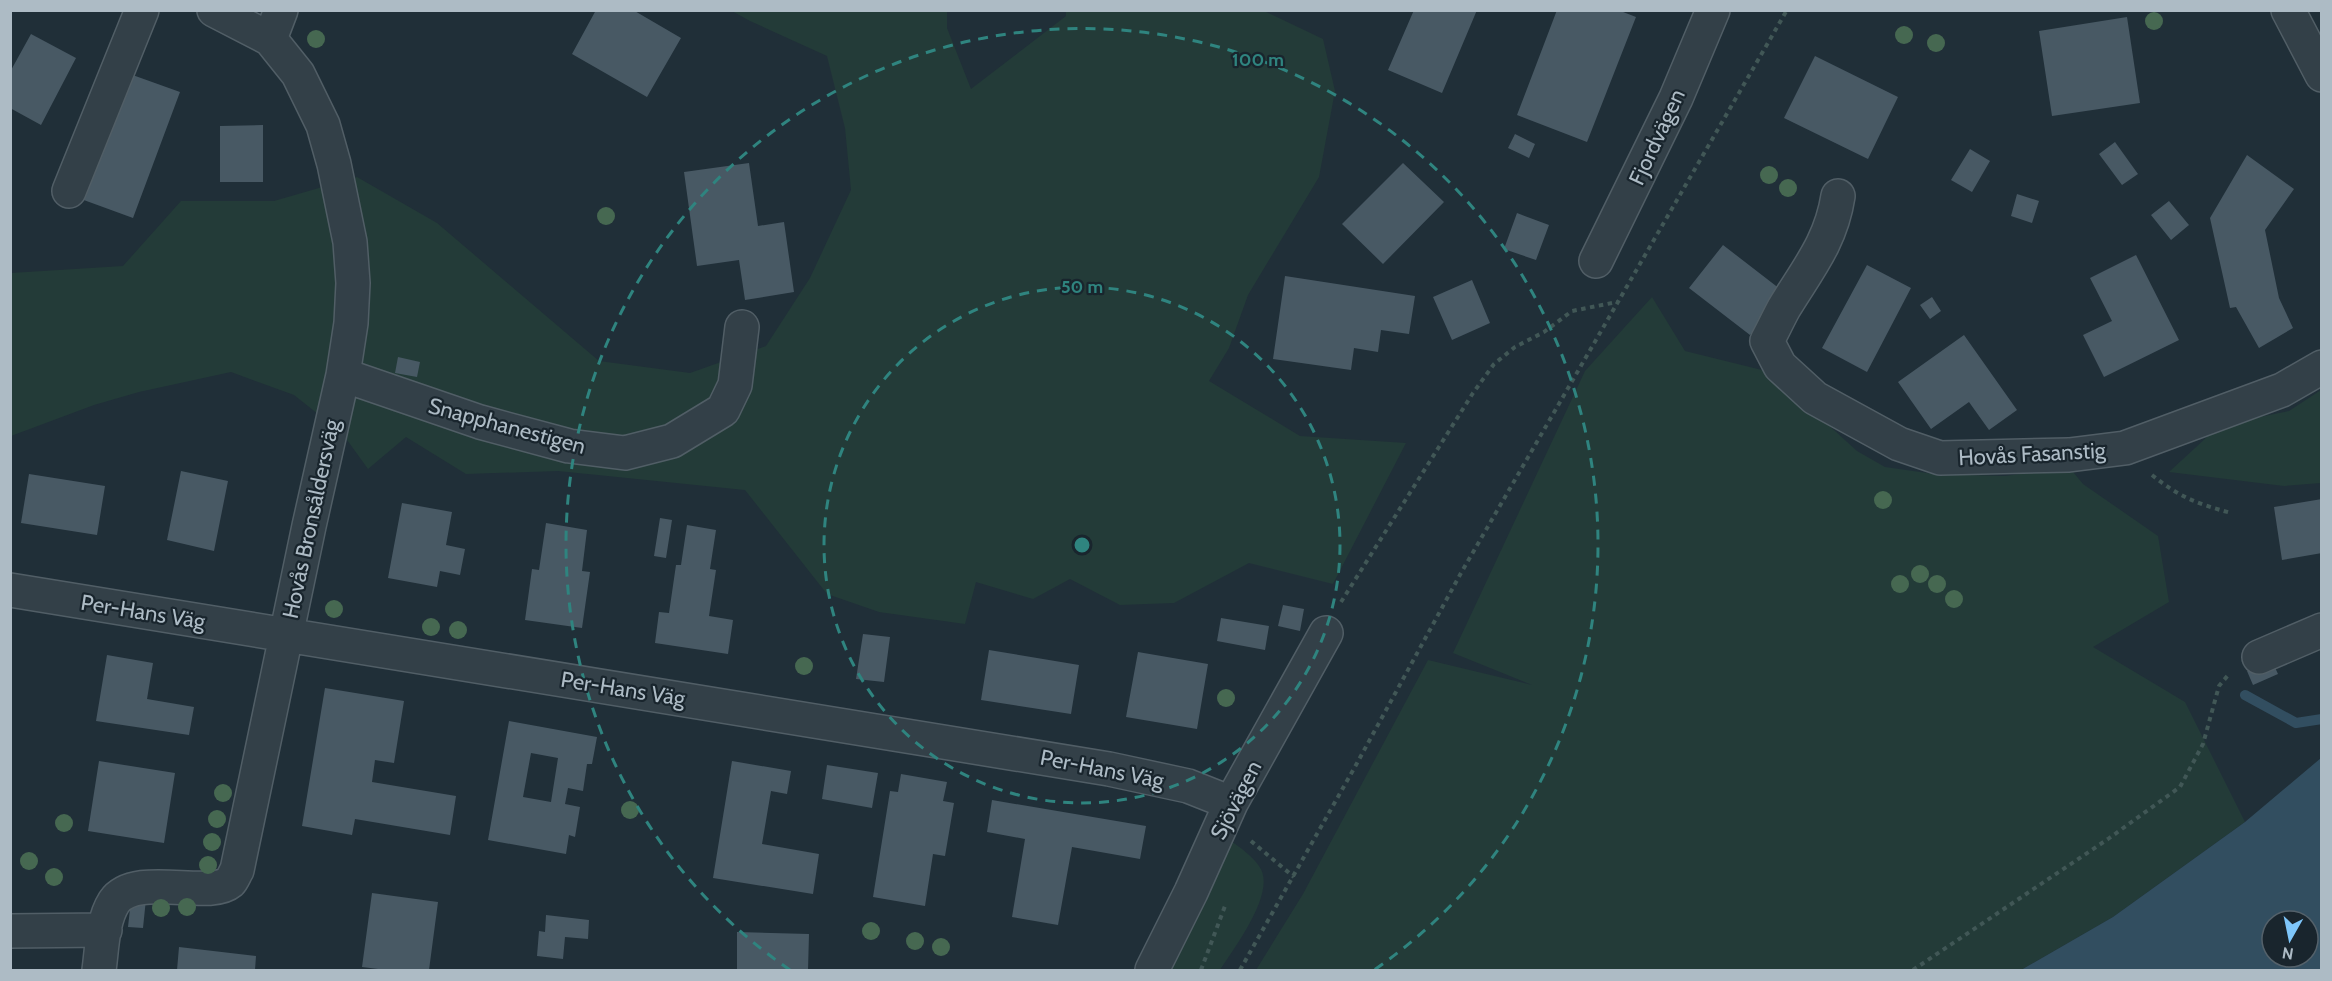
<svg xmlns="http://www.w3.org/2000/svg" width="2332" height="981" viewBox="0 0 2332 981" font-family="Cabin,sans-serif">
	<rect width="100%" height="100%" fill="#202f38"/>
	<!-- green -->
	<path fill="#233b38" d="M1262 10 1323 39 1335 91 1319 177 1248 295 1229 348 1209 381 1300 436 1406 443 1333 584 1249 563 1174 603 1120 605 1070 579 1033 599 976 582 965 624 879 612 827 594 745 490 558 471 466 474 406 437 368 469 342 433 294 395 231 372 139 392 94 405 11 436V273L123 266 181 201H274L357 177 437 223 599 361 690 373 766 346 810 278 851 190 845 128 827 56 750 21 732 11H947V28L971 89 1066 16V11Z
		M1652 297 1685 351 1770 372 1857 451 1885 467 1934 474 2005 476 2069 467 2083 484 2158 536 2169 602 2093 647 2185 702 2245 822 2113 917 2021 970H1256L1303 894 1428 660 1532 685 1453 653 1585 371Z
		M2321 390V483L2284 486 2169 472 2220 425 2289 411Z
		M1231 841C1241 848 1252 856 1259 866 1278 891 1234 948 1220 970H1166Z"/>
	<!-- water -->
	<path fill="#324e60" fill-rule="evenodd" d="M2321 758V970H2021L2113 917 2245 822ZM2272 921H2308V957H2272Z"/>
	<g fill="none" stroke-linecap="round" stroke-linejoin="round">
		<!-- stream -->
		<path stroke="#324e60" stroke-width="10" d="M2245 695 2296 723 2322 719"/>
	</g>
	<!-- building -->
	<path fill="#485964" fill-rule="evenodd" d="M596 10H633L681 38 647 97 572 54Z
		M1414 10H1477L1442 93 1388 70Z
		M1557 10H1618L1636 17 1587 142 1517 115Z
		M2127 17 2140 103 2052 116 2039 31Z
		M31 34 76 58 41 125 10 108V72Z
		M1815 56 1898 97 1868 159 1784 118Z
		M127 73 180 92 133 218 81 199Z
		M263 125V182H220V126Z
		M1515 134 1535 144 1529 158 1508 148Z
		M2115 142 2138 174 2122 185 2099 154Z
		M1970 149 1990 161 1972 192 1951 180Z
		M2247 155 2294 189 2265 230 2279 298 2293 328 2259 348 2236 307 2230 308 2210 218Z
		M749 163 758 226 784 222 794 292 745 300 739 260 697 266 684 172Z
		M1403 163 1444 202 1383 264 1342 224Z
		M2017 194 2039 201 2032 223 2011 216Z
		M2169 201 2189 225 2171 240 2151 215Z
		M1517 213 1549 225 1536 260 1504 249Z
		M1723 245 1784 292 1750 335 1689 288Z
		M2136 255 2179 340 2104 377 2083 335 2112 321 2090 278Z
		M1867 265 1911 288 1867 372 1822 348Z
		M1285 276 1415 296 1409 334 1381 330 1378 352 1354 348 1351 370 1273 359Z
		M1472 280 1490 323 1452 340 1433 297Z
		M1932 297 1941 311 1930 319 1920 305Z
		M1964 335 2017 410 1989 430 1969 402 1931 429 1898 382Z
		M398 357 420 362 417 377 395 373Z
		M181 471 228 481 214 551 167 540Z
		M29 474 105 486 97 535 21 523Z
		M2322 499V553L2282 560 2274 507Z
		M402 503 452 512 446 545 465 549 460 575 440 571 437 587 388 578Z
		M660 518 672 520 666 558 654 556Z
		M546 523 587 530 582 571 590 572 582 628 525 620 532 569 539 570Z
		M687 525 716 530 710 569 716 570 709 616 733 620 728 654 655 643 659 612 669 613 676 565H681Z
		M1283 605 1304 609 1300 631 1278 626Z
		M1221 618 1269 626 1265 650 1217 641Z
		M863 634 890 637 884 682 856 679Z
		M989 650 1079 665 1071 714 981 700Z
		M1138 652 1208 664 1197 729 1126 717Z
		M107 655 153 663 147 699 194 707 189 735 96 721Z
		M2272 661 2278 674 2253 685 2247 671Z
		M325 688 404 701 394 763 375 760 372 782 456 796 450 835 355 819 352 835 302 826Z
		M509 721 597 737 592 764H587L583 791 568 788 565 804 580 807 575 837 569 835 566 854 488 840ZM531 753 558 758 551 802 523 797Z
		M99 761 175 773 164 843 88 831Z
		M732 761 791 771 787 794 771 791 762 844 819 854 813 894 713 878Z
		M827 765 878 773 872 808 822 799Z
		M901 774 947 782 943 801 954 803 945 856 933 854 925 906 873 897 890 791 898 792Z
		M992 800 1146 826 1140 859 1072 847 1058 925 1012 917 1025 839 987 832Z
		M372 893 438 902 429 970H386L362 967Z
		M146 899 143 928 128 927 130 909Z
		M546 915 589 920 588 939 565 937 563 959 537 956 539 931 545 932Z
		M737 932 809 934 808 970H737Z
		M179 947 256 956 255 970H177Z"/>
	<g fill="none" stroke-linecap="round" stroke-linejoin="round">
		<defs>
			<path id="minor" d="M2288 10 2322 75
				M270 39 281 10
				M69 191 142 10
				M1838 196C1831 242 1807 270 1784 308 1778 319 1773 330 1767 341L1780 366 1815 398 1899 444 1940 458 2069 455 2125 448 2282 390 2322 367
				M1596 261 1676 98 1713 10
				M343 375 480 422 569 446 625 453 672 441 723 410 735 385 742 327
				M10 590 1109 769 1188 786 1231 803
				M2259 657 2322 630
				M10 931 105 930
				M99 970C102 949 102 921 114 902 135 871 209 900 230 882 233 879 235 873 237 870L309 526 343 375 351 323 353 283 350 242 334 164 323 125 298 74 270 39 214 10
				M1152 970 1191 892 1231 803 1326 633"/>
		</defs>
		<!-- minor casing -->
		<use href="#minor" stroke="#515e66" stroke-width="36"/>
		<!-- path -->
		<path stroke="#415756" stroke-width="4" stroke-dasharray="4.5 4.5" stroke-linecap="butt" d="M2152 475C2179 497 2198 504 2231 513
			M1341 602 1473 393 1494 364 1515 347 1544 332 1572 311 1617 302
			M1251 841 1294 877
			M1201 970 1225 906
			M1240 970 1356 765 1461 573 1787 10
			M1913 970 2108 839 2180 787 2203 744 2219 686 2229 674"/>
		<!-- minor -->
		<use href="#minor" stroke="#334048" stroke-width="33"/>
	</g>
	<!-- trees -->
	<g fill="#466851">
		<circle cx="2154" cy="21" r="9"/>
		<circle cx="1904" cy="35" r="9"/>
		<circle cx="316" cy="39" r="9"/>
		<circle cx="1936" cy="43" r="9"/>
		<circle cx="1769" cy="175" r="9"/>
		<circle cx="1788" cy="188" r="9"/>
		<circle cx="606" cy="216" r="9"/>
		<circle cx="1883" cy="500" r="9"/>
		<circle cx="1920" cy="574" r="9"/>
		<circle cx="1900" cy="584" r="9"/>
		<circle cx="1937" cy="584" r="9"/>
		<circle cx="1954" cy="599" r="9"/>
		<circle cx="334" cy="609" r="9"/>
		<circle cx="431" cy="627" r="9"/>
		<circle cx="458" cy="630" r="9"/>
		<circle cx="804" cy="666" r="9"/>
		<circle cx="1226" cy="698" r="9"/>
		<circle cx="223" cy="793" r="9"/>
		<circle cx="630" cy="810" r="9"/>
		<circle cx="217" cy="819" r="9"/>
		<circle cx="64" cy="823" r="9"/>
		<circle cx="212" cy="842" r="9"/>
		<circle cx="29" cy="861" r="9"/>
		<circle cx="208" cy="865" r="9"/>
		<circle cx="54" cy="877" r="9"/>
		<circle cx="187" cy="907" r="9"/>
		<circle cx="161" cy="908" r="9"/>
		<circle cx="871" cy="931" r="9"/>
		<circle cx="915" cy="941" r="9"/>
		<circle cx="941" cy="947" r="9"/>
	</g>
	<!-- distance rings -->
	<g fill="none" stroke="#2f847f" stroke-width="3" stroke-dasharray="10 8">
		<circle cx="1082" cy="545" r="258"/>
		<path d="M790 970A516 516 0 1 1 1374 970"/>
	</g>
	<g text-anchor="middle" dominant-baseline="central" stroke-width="4.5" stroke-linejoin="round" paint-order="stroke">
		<!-- street labels -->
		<g font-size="22" fill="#adbbc5" stroke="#19252d">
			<text transform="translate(1657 137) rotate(-65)">Fjordvägen</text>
			<text transform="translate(507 426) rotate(15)">Snapphanestigen</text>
			<text transform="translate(2032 454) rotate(-3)">Hovås Fasanstig</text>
			<text transform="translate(311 519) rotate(-78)">Hovås Bronsåldersväg</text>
			<text transform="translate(143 612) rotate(9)">Per-Hans Väg</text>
			<text transform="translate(623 689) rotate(9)">Per-Hans Väg</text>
			<text transform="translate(1102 769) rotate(11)">Per-Hans Väg</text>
			<text transform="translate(1236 800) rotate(-63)">Sjövägen</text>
		</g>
	</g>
	<circle cx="1082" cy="545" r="9" fill="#2f847f" stroke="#19252d" stroke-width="3"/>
	<g font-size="18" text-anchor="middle" font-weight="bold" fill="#2f847f" stroke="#19252d" stroke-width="4.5" stroke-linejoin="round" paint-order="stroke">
		<text x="1258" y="66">100 m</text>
		<text x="1082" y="293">50 m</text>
	</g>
	<!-- border -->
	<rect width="2332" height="981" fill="none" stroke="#adbbc5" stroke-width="24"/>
	<!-- north arrow -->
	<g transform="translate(2290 939) rotate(189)"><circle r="28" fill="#19252d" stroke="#54616a" stroke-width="1.5"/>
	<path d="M0-4.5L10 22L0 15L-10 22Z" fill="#7ec6fa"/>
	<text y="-9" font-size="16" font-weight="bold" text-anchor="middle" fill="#adbbc5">N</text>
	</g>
</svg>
